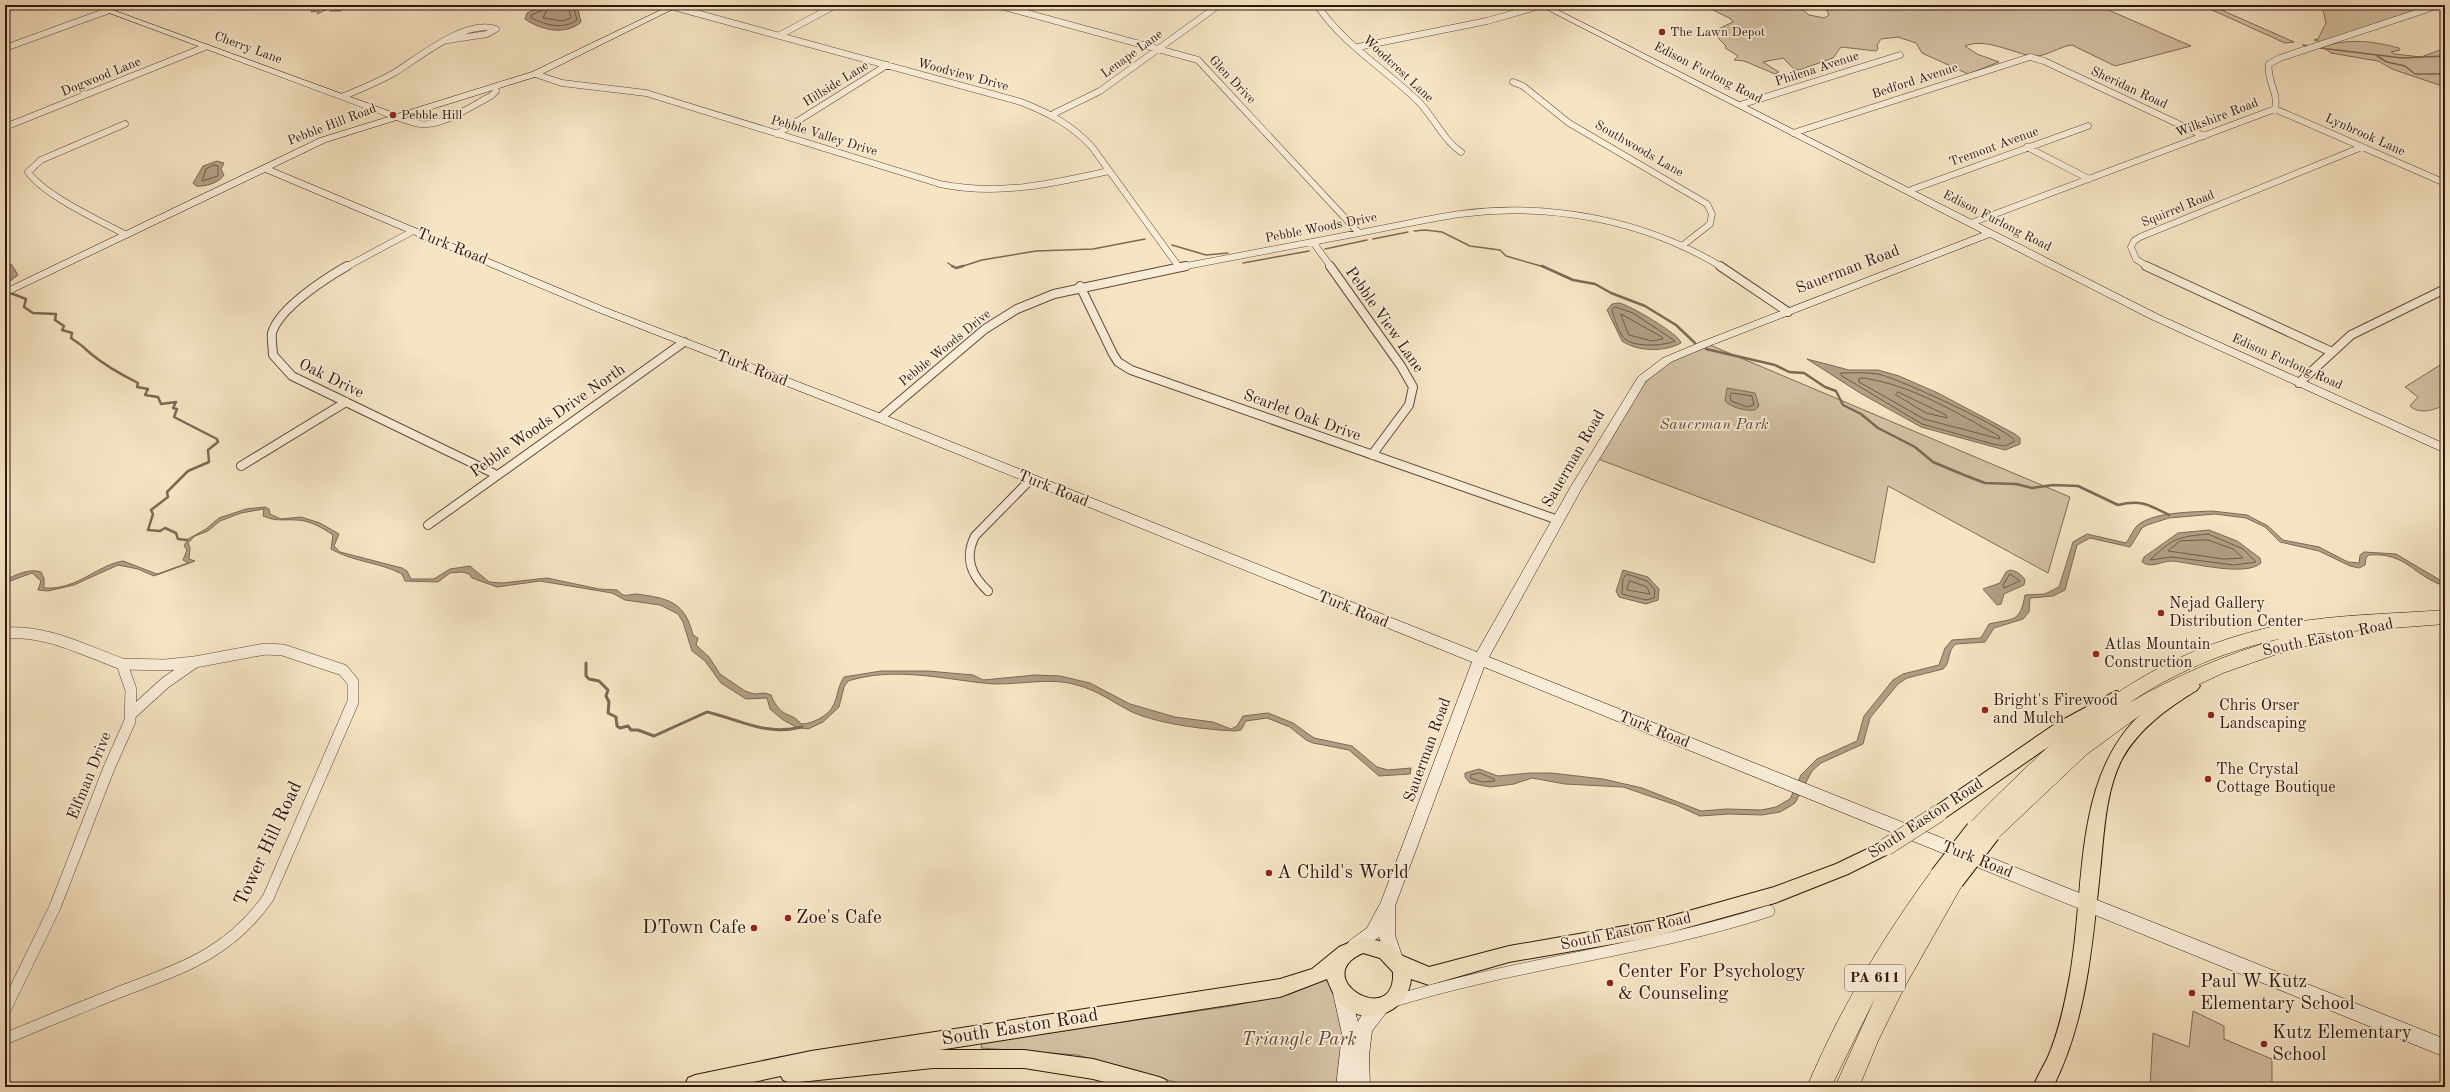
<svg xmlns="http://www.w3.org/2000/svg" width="2450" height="1092" viewBox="0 0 2450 1092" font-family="'Old Standard TT',serif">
	<rect width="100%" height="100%" fill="#f6e4c3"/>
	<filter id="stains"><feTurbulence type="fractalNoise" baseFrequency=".005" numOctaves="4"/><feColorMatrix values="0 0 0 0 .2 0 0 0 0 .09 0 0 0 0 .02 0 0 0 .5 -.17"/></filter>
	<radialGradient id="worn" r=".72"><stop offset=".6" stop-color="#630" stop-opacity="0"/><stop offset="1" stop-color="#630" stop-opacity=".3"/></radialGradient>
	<!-- green -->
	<path fill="#d4c1a4" stroke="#826c58" d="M339 5 335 8 346 6 341 11H330V8L317 14 319 11 311 12 313 8Z
		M1703 5H1788L1803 10 1809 15 1824 18 1829 15 1825 7 1827 5 1987 7 2097 5 2191 46 2115 66 2072 45C2060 46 2046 57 2034 56 2013 54 1987 37 1965 46L1977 54 1999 62 1968 74 1922 53 1916 43 1898 37 1881 39 1877 45 1878 49 1876 51 1841 47 1833 58 1799 70 1794 69 1783 58 1763 62 1779 72 1775 74 1744 61 1734 60 1738 56 1725 48 1726 46 1712 32 1733 22 1731 19Z
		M2201 5H2210L2294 42 2285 43Z
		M2322 5H2435L2321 42 2314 40 2318 39 2326 23Z
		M2442 36 2445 37V87L2392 69 2378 61 2331 53 2323 47C2348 38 2373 41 2399 48L2400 50 2391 52 2395 54 2421 57 2443 49 2445 45Z
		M1710 345 2070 497 2048 573 1888 486 1874 563 1598 459C1618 425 1635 382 1670 362 1682 355 1697 351 1710 345Z
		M2445 362V405C2434 410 2420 415 2410 406L2418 397 2405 387Z
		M1327 979 1346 1026 1340 1087H1193L1077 1055 981 1048 982 1043 1231 1006 1290 994Z
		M2193 1011 2224 1026V1039L2272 1059V1087H2150L2153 1033 2189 1047Z"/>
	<!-- water -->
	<path fill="#b29e85" stroke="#7e6855" d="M544 5H577L581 22C566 36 540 30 525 19L527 13Z
		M217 161 224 163 221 169 224 175C219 183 205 187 196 186L193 183 203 166Z
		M5 262 12 265 18 275 5 285Z
		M1619 303C1628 304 1681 335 1681 343 1665 352 1638 352 1622 341L1607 310 1612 304Z
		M1807 359 1849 370H1878L1899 376 1938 393 2015 434 2020 438V444L2005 450 1921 427 1860 393Z
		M1727 388 1755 393 1759 406 1755 410C1745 411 1732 408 1725 401Z
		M265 507 269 509 270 514 281 519 301 517 320 523 339 534 334 546 340 552 402 568 407 571 411 579H434L450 569 470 566 489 582 502 583 547 578 599 589 617 590 623 595C628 596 632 594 636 594 667 598 685 601 693 635L698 638 696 645 709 657 720 674 745 691 754 694 765 693 771 695C781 720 792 711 801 724 812 724 828 716 833 706 838 697 837 688 844 677L881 671H928L973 675 983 680 1035 675 1060 676 1090 683 1130 704 1175 717 1213 722 1231 729 1237 726 1243 716 1268 713 1293 723 1314 738 1352 746 1377 767 1388 770 1411 768 1410 774 1379 776 1349 750 1313 743 1306 740 1290 727 1267 718 1246 721 1241 730 1236 731C1206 730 1159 724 1132 712 1114 703 1097 690 1077 685 1047 676 1014 687 983 683 938 678 893 667 848 681L844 687 839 707 823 722 808 729 796 727 783 720 770 709 767 698 746 699 721 683 705 661 692 651 683 622 678 614 660 605 625 600 612 593 540 581 497 587 472 578 469 574 462 572 450 573 438 582 405 581 402 574C379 562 353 562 331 549L333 535C323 528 309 520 296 520 282 519 278 522 263 516L264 509 241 513 220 521 208 531 195 536 188 543 190 548 189 559 195 561 154 576 138 569 118 565 74 585 48 591 38 590 41 581 32 573 5 583V580C16 575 29 568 41 572L44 578V588C78 590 95 566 123 561L157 574 188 563 183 560 187 550 184 546 188 539 206 529 219 518 246 509Z
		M2212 511 2247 515 2268 526 2283 540 2319 547 2348 562 2359 563 2360 555 2364 552 2396 554 2445 583V586C2414 577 2407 552 2369 555L2366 558 2365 565 2359 568 2350 566 2319 551 2280 542 2265 527 2246 518 2215 514 2169 518 2147 525 2142 528 2130 547 2090 538 2077 545 2065 590 2053 596 2030 598 2029 612 2023 619 1994 628 1985 642 1956 644C1947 650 1951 663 1943 669L1907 678 1898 684 1870 718 1863 744 1821 763 1812 771 1795 803 1787 808 1780 812 1762 815 1729 814 1700 816 1676 805 1623 787 1565 784 1532 778 1514 784 1490 787 1470 783 1465 777V773L1479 769 1498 776 1530 773H1551L1603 779 1642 788 1701 811 1727 809 1761 810 1776 807 1790 799 1801 775 1817 759 1857 741 1864 716 1893 680 1903 674 1939 665 1945 648 1952 640 1981 638 1989 624C2014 618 2020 623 2025 595L2045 594 2059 587 2073 542 2087 534 2126 543C2130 538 2133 529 2138 525 2153 512 2193 512 2212 511Z
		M2209 530 2237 541 2260 558 2261 563C2246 577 2193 563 2172 561 2161 561 2152 569 2142 562L2144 557 2178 533Z
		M1623 570 1648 577 1659 589 1658 600 1646 604 1619 597 1616 591Z
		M2010 570C2017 571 2021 574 2025 580L2024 585 2004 594 2001 604 1997 605 1983 589 2000 583 2006 572Z"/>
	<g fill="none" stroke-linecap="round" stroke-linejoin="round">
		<!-- shore -->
		<path stroke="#705a48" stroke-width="1" d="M544 5 543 10 531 15V18C546 25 562 30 577 20L573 5
			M549 5 543 18 563 21 571 18 568 5
			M214 165 218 166V176L202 181 206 169Z
			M1615 307 1633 313 1675 341C1664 346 1631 348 1623 337 1618 330 1614 318 1612 310Z
			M1621 314 1662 337 1663 339 1652 341 1629 335Z
			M1841 373C1853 373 1866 372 1878 374 1897 378 2007 428 2015 441L2005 446 1993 444 1922 424 1842 376Z
			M1864 378C1914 386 1955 412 1999 436L2000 439 1924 419 1859 382V379Z
			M1898 392 1946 415 1947 418 1926 413 1896 395Z
			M1732 393 1752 396 1754 405 1747 407 1731 401 1730 395Z
			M2208 534 2243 549 2256 562 2234 565 2171 557 2150 560C2173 538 2177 537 2208 534Z
			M2208 540 2233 549 2243 558 2224 559 2168 551 2180 541Z
			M1627 574 1647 581 1655 590 1654 598 1646 600 1622 594 1623 579Z
			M2010 574 2020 581 2004 588 2003 586Z
			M1630 581 1647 587 1650 594 1627 590Z
			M1480 773 1494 779 1495 781 1482 782 1470 778 1471 775Z"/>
		<!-- stream-far2 -->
		<path stroke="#7e6855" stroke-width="1.5" d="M2303 45 2308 46
			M2320 48 2402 58 2445 56
			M2377 56 2387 62 2405 66 2415 74H2445
			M1414 231 1425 230 1442 232 1470 246 1500 250 1506 256 1544 267
			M1373 239 1408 232
			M1172 245 1206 255 1228 253
			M1325 249 1367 240
			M948 263 954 267
			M1243 263 1309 251
			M960 267 982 260 1036 251 1093 249 1145 239"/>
		<!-- stream-far1 -->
		<path stroke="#7e6855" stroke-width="2.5" d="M952 266 956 268 963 266
			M1542 266 1573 280 1595 284 1611 293 1645 306 1676 325 1695 343
			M5 291 26 299 24 307 33 313 56 314 55 320 64 326 62 330 72 333 71 338C79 343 84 347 90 353 104 365 122 375 138 383L137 387 148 389 145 395 158 397 161 404 176 402 173 408 177 409 174 417 217 439 218 442 208 450 209 462 188 471 167 492 168 497 151 510 153 514 148 530 160 531 165 528 176 533 178 539 187 540
			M1706 349 1775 365 1789 372 1804 373 1825 387 1836 391 1843 405 1861 414 1878 428 1915 447 1933 462 1964 475 1985 483 2016 484 2032 488 2053 485 2078 486 2118 505C2141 499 2149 505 2169 515"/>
		<!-- stream -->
		<path stroke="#7e6855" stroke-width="3" d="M586 663V676L589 679 599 681 608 690 606 696 609 702 608 713 616 717 617 726 620 728 628 726 631 730H638L654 736 707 712C742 720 764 736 802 727"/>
		<defs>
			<path id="street-far2" d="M997 5 1198 60 1359 233
				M1317 5C1343 44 1385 69 1418 101 1434 117 1443 140 1461 152
				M674 7 1021 102C1049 113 1072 125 1092 147L1179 267
				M780 35 836 5
				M1358 47 1487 21 1543 5
				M5 48 107 11
				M535 74 562 83 646 93 940 184C998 196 1052 184 1109 171
				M1513 82 1523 86 1569 123 1707 204 1712 214 1710 224 1682 246
				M344 96C361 89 378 82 394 73 420 57 465 19 496 29L487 34 448 40
				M1740 105 1900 55
				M2275 109 2445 183
				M1053 114 1100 91 1219 5
				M394 116C403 119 412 123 421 124 444 126 471 106 491 96L496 91 495 87
				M125 124 41 160 28 172C45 196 99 220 126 235
				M5 127 205 47
				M1793 133 2030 57 2044 61 2204 136
				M777 134 887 65
				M2027 147 2089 179
				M1908 191 2088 126
				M1971 223 2275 109C2279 92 2266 80 2269 64L2280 58 2440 5
				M1313 242 1331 267
				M346 267 413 231
				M1181 267C1240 256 1299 244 1359 233 1392 227 1426 219 1460 214 1550 202 1644 220 1722 267
				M2148 267 2136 259 2131 247 2134 241 2140 237 2362 147"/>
			<path id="street-far1" d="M347 266C326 278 279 308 272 333 271 339 273 349 273 355L292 376 497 475
				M1330 266 1401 366 1413 387 1409 405 1372 455
				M1720 266 1788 312
				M2146 266 2332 352
				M1080 286 1113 354 1118 362 1131 370 1558 520
				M2299 383 2351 335 2445 289
				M880 418 985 329 1017 309 1054 294 1186 266
				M241 466 346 402
				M428 525 684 342
				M988 591C971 575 964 558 975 536L1030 480"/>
			<path id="street" d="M5 633C48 630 83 650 122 664L131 690 130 721 109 768 55 907 5 1010
				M122 664 165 665 194 662
				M1394 1001C1517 963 1646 951 1769 911
				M5 1039C42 1023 80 1008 117 993 179 969 228 955 268 898L353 702V682L343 670 283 650 265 649 195 662 165 683 131 714"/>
			<path id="secondary" d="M88 5H99L397 114 532 72 671 5H681L538 76 326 142 272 168 606 308 884 415 1477 652 1570 488 1638 377 1663 358 1701 342 1982 233 1538 5H1548L2159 315 2445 444V453L2151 319 1990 237 1709 346 1671 362 1646 381 1582 488 1489 657 2445 1039V1057L1484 667 1395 906V935L1403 959 1401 965 1395 967 1389 965 1379 937 1355 954 1349 951 1347 946 1349 941 1367 928 1381 902 1472 662 876 421 598 312 265 172 5 296V289L320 138 388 117Z
				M1342 985 1348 987 1358 1022C1363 1011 1372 1001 1383 997L1389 999 1392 1005 1372 1031 1369 1055 1370 1087H1336L1342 1034 1333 993 1336 987Z"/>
			<path id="primary" d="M2192 680 2197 682 2200 686 2197 690C2168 708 2139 728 2122 759 2105 792 2104 835 2100 872 2092 946 2087 1019 2053 1087H2033C2037 1077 2043 1067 2048 1057 2059 1031 2065 1003 2070 975 2087 881 2070 762 2158 700 2169 692 2180 684 2192 680Z
				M2116 691 2122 693 2124 697 2122 701 2067 734 1945 818 1939 820 1933 818 1931 813 1933 808 2055 724Z
				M1886 840 1892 842 1895 847 1892 852 1848 874 1775 903 1653 937 1509 962 1429 985 1411 979C1408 1012 1368 1028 1343 1006 1335 999 1331 989 1327 979L1280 997 939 1050H1024L1093 1059 1159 1077 1166 1080 1169 1087H1124L1093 1079 1024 1068H933L790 1083 783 1080 781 1076 730 1087H686L685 1085 688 1078 695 1075 811 1051 1280 979 1312 969 1339 947 1362 937 1388 943 1403 956 1429 967 1509 946 1653 921 1774 887 1836 864ZM1363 953 1380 958 1393 972C1396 1030 1307 978 1363 953Z"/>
			<path id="highway" d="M2445 610V624L2313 634 2317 639 2314 644 2277 654 2223 673 2166 700 2139 716 2087 754 1997 839 1990 842 1982 837 1976 839 1969 836 1966 830 1969 824C2068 723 2147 650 2291 623 2342 614 2394 614 2445 610ZM2279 639C2226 654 2176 676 2129 703 2175 672 2225 651 2279 639Z
				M1940 867 1947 869 1949 873 1954 871 1961 873 1965 880 1904 988 1878 1041 1859 1087H1835L1876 996 1831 1087H1807C1840 1009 1883 937 1933 869Z"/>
		</defs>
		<!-- street-far2 casing -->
		<use href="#street-far2" stroke="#614a3a" stroke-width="7"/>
		<!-- street-far1 casing -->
		<use href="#street-far1" stroke="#614a3a" stroke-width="10"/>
		<!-- street casing -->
		<use href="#street" stroke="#614a3a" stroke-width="12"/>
		<!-- secondary casing -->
		<use href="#secondary" stroke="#2f170c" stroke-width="1"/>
		<!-- primary casing -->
		<use href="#primary" stroke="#2f170c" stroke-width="2"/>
		<!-- highway casing -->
		<use href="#highway" stroke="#2f170c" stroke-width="1"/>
		<!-- street-far2 -->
		<use href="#street-far2" stroke="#f9edd8" stroke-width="6"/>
		<!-- street-far1 -->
		<use href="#street-far1" stroke="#f9edd8" stroke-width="8"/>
		<!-- street -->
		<use href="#street" stroke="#f9edd8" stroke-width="11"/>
		<!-- secondary -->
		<use href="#secondary" fill="#f9edd8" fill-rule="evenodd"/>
		<!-- primary -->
		<use href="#primary" fill="#f6e4c3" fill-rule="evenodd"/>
		<!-- highway -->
		<use href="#highway" fill="#f6e4c3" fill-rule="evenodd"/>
		<defs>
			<path id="primary-bridge" d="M1886 847 1939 813"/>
			<path id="highway-bridge" d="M1940 876 1976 830
				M1954 880 1990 833"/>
		</defs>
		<!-- primary-bridge casing -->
		<use href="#primary-bridge" stroke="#2f170c" stroke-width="18" stroke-linecap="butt"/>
		<!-- highway-bridge casing -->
		<use href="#highway-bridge" stroke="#2f170c" stroke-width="22" stroke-linecap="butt"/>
		<!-- primary-bridge -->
		<use href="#primary-bridge" stroke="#f6e4c3" stroke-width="17"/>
		<!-- highway-bridge -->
		<use href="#highway-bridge" stroke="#f6e4c3" stroke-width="20"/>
	</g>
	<!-- markers -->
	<g fill="#8f2418" stroke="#f9edd8" stroke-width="1.5">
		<circle cx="1662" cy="32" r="4"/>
		<circle cx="393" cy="115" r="4"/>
		<circle cx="2161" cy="613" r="4"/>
		<circle cx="2096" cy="654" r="4"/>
		<circle cx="1985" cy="710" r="4"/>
		<circle cx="2211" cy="715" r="4"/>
		<circle cx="2208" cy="779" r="4"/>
		<circle cx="1269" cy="873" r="4"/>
		<circle cx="788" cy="918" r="4"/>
		<circle cx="754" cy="928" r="4"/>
		<circle cx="1610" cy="983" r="4"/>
		<circle cx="2192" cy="993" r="4"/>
		<circle cx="2264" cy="1044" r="4"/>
	</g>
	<g text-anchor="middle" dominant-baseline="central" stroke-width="3.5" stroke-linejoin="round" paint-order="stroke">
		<!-- far-poi labels -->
		<g font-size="13" fill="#2f170c" stroke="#f9edd8" text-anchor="start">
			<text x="1670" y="32">The Lawn Depot</text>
			<text x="401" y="115">Pebble Hill</text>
		</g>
		<!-- far-street labels -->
		<g font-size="13" fill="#2f170c" stroke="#f9edd8">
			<text transform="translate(248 48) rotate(20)">Cherry Lane</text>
			<text transform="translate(1132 54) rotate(-36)">Lenape Lane</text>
			<text transform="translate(1398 69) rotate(43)">Woodcrest Lane</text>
			<text transform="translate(1817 69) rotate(-18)">Philena Avenue</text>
			<text transform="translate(1708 73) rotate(27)">Edison Furlong Road</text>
			<text transform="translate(963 75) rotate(15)">Woodview Drive</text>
			<text transform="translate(101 77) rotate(-22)">Dogwood Lane</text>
			<text transform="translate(1232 80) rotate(46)">Glen Drive</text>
			<text transform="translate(1915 81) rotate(-18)">Bedford Avenue</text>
			<text transform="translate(836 84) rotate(-32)">Hillside Lane</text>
			<text transform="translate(2129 88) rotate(25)">Sheridan Road</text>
			<text transform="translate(2217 118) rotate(-21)">Wilkshire Road</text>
			<text transform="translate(332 125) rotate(-21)">Pebble Hill Road</text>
			<text transform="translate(2365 135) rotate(24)">Lynbrook Lane</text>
			<text transform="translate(824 136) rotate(17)">Pebble Valley Drive</text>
			<text transform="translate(1994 147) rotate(-20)">Tremont Avenue</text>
			<text transform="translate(1639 149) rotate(30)">Southwoods Lane</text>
			<text transform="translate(2178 209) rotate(-22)">Squirrel Road</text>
			<text transform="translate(1997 221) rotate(27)">Edison Furlong Road</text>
			<text transform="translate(1321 228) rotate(-11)">Pebble Woods Drive</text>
			<text transform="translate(945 348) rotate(-39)">Pebble Woods Drive</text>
			<text transform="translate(2287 362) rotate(24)">Edison Furlong Road</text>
		</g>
		<!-- shield labels -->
		<rect fill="#f9edd8" stroke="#6c5749" stroke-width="1" x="1845" y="965" width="60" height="26" rx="3"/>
		<g font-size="15" font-weight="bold" fill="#2f170c">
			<text x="1875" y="978">PA 611</text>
		</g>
		<!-- street labels -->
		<g font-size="16" fill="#2f170c" stroke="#f9edd8">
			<text transform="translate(452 247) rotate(22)">Turk Road</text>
			<text transform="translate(1848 270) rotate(-21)">Sauerman Road</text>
			<text transform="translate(1384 320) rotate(55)">Pebble View Lane</text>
			<text transform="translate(752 369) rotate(21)">Turk Road</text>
			<text transform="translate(331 379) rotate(26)">Oak Drive</text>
			<text transform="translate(1302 416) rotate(20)">Scarlet Oak Drive</text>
			<text transform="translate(548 421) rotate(-35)">Pebble Woods Drive North</text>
			<text transform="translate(1574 459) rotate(-60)">Sauerman Road</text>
			<text transform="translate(1053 489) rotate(22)">Turk Road</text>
			<text transform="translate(1353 610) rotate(22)">Turk Road</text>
			<text transform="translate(2328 638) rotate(-12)">South Easton Road</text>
			<text transform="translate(1654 730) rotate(22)">Turk Road</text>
			<text transform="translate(1428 750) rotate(-70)">Sauerman Road</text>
			<text transform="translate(90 776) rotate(-68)">Elfman Drive</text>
			<text transform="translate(1926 819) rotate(-33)">South Easton Road</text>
			<text transform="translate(1977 860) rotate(22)">Turk Road</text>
			<text transform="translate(1626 932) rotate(-12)">South Easton Road</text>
		</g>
		<!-- park labels -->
		<g font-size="16" font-style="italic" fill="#614a3a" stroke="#f9edd8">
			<text x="1714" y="425">Sauerman Park</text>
		</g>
		<!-- poi labels -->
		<g font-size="16" fill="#2f170c" stroke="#f9edd8" text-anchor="start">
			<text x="2169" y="604">Nejad Gallery<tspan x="2169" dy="18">Distribution Center</tspan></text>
			<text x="2104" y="645">Atlas Mountain<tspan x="2104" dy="18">Construction</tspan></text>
			<text x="1993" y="701">Bright's Firewood<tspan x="1993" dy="18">and Mulch</tspan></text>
			<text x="2219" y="706">Chris Orser<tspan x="2219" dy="18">Landscaping</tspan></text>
			<text x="2216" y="770">The Crystal<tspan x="2216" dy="18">Cottage Boutique</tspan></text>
		</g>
		<!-- near-street labels -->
		<g font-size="19" fill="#2f170c" stroke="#f9edd8">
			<text transform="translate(269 844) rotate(-65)">Tower Hill Road</text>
			<text transform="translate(1020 1028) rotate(-9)">South Easton Road</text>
		</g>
		<!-- near-poi labels -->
		<g font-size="19" fill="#2f170c" stroke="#f9edd8" text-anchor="start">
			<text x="1277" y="873">A Child's World</text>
			<text x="796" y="918">Zoe's Cafe</text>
			<text x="746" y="928" text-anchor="end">DTown Cafe</text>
			<text x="1618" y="972">Center For Psychology<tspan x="1618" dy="22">&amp; Counseling</tspan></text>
			<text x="2200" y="982">Paul W Kutz<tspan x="2200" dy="22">Elementary School</tspan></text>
			<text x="2272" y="1033">Kutz Elementary<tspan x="2272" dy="22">School</tspan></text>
		</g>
		<!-- near-park labels -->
		<g font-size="19" font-style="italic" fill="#614a3a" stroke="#f9edd8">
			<text x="1299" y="1040">Triangle Park</text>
		</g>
	</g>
	<!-- margin -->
	<rect width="2450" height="1092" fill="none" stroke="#f6e4c3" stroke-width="20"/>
	<rect x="6" y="6" width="2438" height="1080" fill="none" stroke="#2f170c" stroke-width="2"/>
	<rect x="10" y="10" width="2430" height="1072" fill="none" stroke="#2f170c"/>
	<rect width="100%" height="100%" filter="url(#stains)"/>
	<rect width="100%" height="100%" fill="url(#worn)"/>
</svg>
